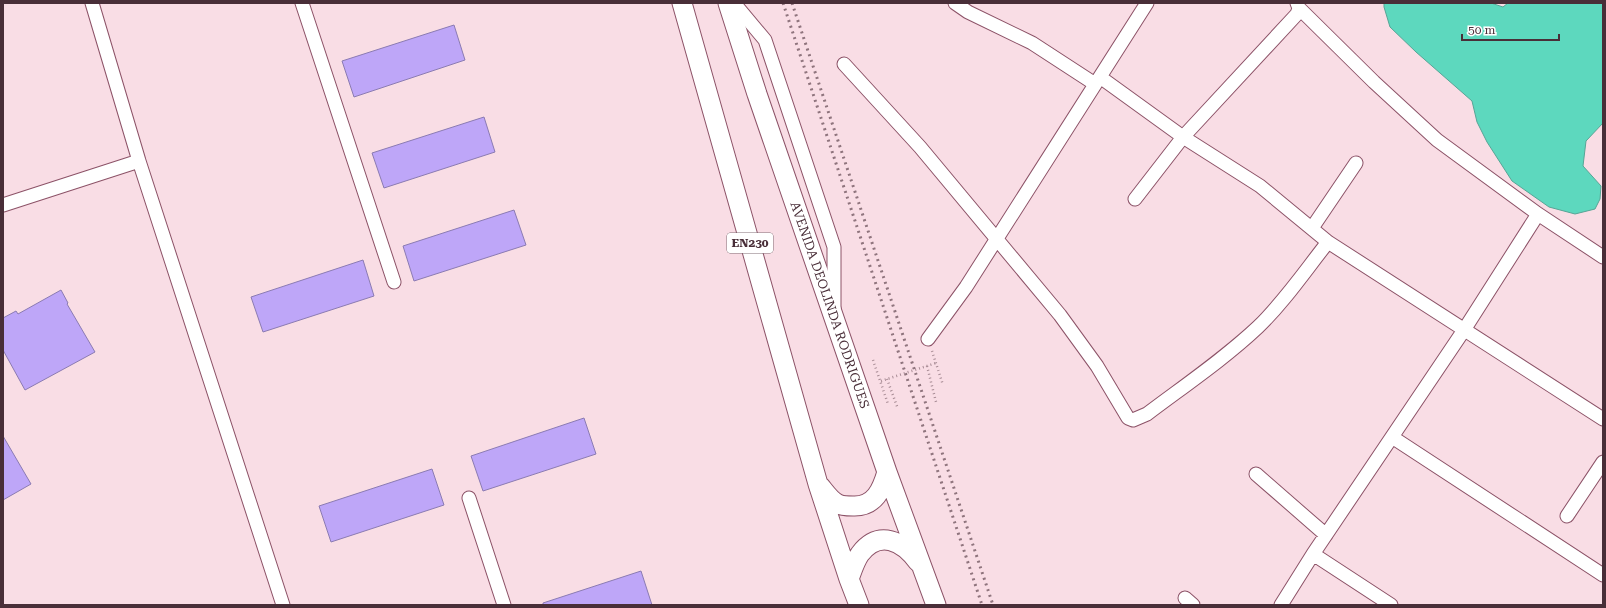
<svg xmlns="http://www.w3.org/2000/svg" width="1606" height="608" viewBox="0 0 1606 608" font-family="'Roboto Serif',serif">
	<rect width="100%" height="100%" fill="#f9dde5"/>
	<!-- water -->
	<path fill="#5dd8be" stroke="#57a596" d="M1384 3H1491L1503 7 1508 3H1603V123L1586 141 1583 166 1601 186 1600 199 1595 209 1575 214 1549 207 1512 181 1487 142 1477 122 1472 101 1416 52 1390 27 1384 7Z"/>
	<!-- building -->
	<path fill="#bea6f8" stroke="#8b7bb2" d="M454 25 465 60 354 97 342 61Z
		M484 117 495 152 384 188 372 153Z
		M514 210 526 245 414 281 403 246Z
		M363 260 374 296 263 332 251 297Z
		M61 290 68 303 67 304 95 352 25 390 3 350V318L16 311 18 314Z
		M584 418 596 454 483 491 471 456Z
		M3 436 31 484 3 500Z
		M432 469 444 505 331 542 319 506Z
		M641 571 652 605H543V603Z"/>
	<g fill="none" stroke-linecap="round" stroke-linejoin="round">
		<defs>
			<path id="minor" d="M92 3 139 161 283 605
				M302 3 394 282
				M734 3 765 40 834 247V308
				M955 3 968 12 1032 43 1095 84
				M1297 3 1299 8 1374 82 1437 140 1538 214 1603 257
				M844 64 920 147 1060 315 1097 366 1128 418 1133 420 1147 414C1184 386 1224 359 1258 327 1284 302 1305 271 1328 242
				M1100 77 1183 137 1260 186 1328 242 1603 419
				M1135 199 1183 137 1297 14 1299 8
				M3 205 139 161
				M1312 228 1356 163
				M928 339 966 287 1147 3
				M1392 437 1603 575
				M1256 474 1326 535
				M469 498 504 605
				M1567 516 1603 462
				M1313 554 1391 605
				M1185 598 1193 605
				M1281 605 1313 554 1464 330 1538 214"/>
			<path id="highway" d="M682 3 818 484 849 579 859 605
				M728 3 757 94 887 472 936 605
				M820 486C825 492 831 501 838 504 842 506 848 506 853 506 875 507 882 489 887 472
				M849 579C852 571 855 561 860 554 879 529 903 541 918 562"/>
		</defs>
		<!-- minor casing -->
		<use href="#minor" stroke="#8c5267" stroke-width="15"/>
		<!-- highway casing -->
		<use href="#highway" stroke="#8c5267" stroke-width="21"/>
		<!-- path -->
		<path stroke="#a98d96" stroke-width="2.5" stroke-dasharray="1 3" stroke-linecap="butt" d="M932 351 943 385
			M873 360 888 404
			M927 366 936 402
			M887 379 898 409"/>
		<!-- minor -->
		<use href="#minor" stroke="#fff" stroke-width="13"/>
		<!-- highway -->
		<use href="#highway" stroke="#fff" stroke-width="19"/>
		<!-- rail -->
		<path stroke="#8f747d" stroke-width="3" stroke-dasharray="2 4" stroke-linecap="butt" d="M783 3 982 605
			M792 3 993 605"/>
		<!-- path-bridge -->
		<path stroke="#a98d96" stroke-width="2.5" stroke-dasharray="1 3" stroke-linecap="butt" d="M881 381 936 363"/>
	</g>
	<g text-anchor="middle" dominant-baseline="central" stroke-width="3" stroke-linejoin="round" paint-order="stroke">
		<!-- shield labels -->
		<rect fill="#fff" stroke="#806d74" stroke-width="1" x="727" y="233" width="46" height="20" rx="3"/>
		<g font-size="12" font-weight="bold" fill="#492e38">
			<text x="750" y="243">EN230</text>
		</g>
		<!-- street labels -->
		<g font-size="13" fill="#492e38" stroke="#fff">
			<text transform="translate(830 305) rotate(71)">AVENIDA DEOLINDA RODRIGUES</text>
		</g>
	</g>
	<!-- border -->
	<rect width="1606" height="608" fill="none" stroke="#492e38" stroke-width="8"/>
	<!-- scale -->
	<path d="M1462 34v6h97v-6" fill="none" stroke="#492e38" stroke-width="2"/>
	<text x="1468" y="34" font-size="12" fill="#492e38" stroke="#ffffff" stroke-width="3" paint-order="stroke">50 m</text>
</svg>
